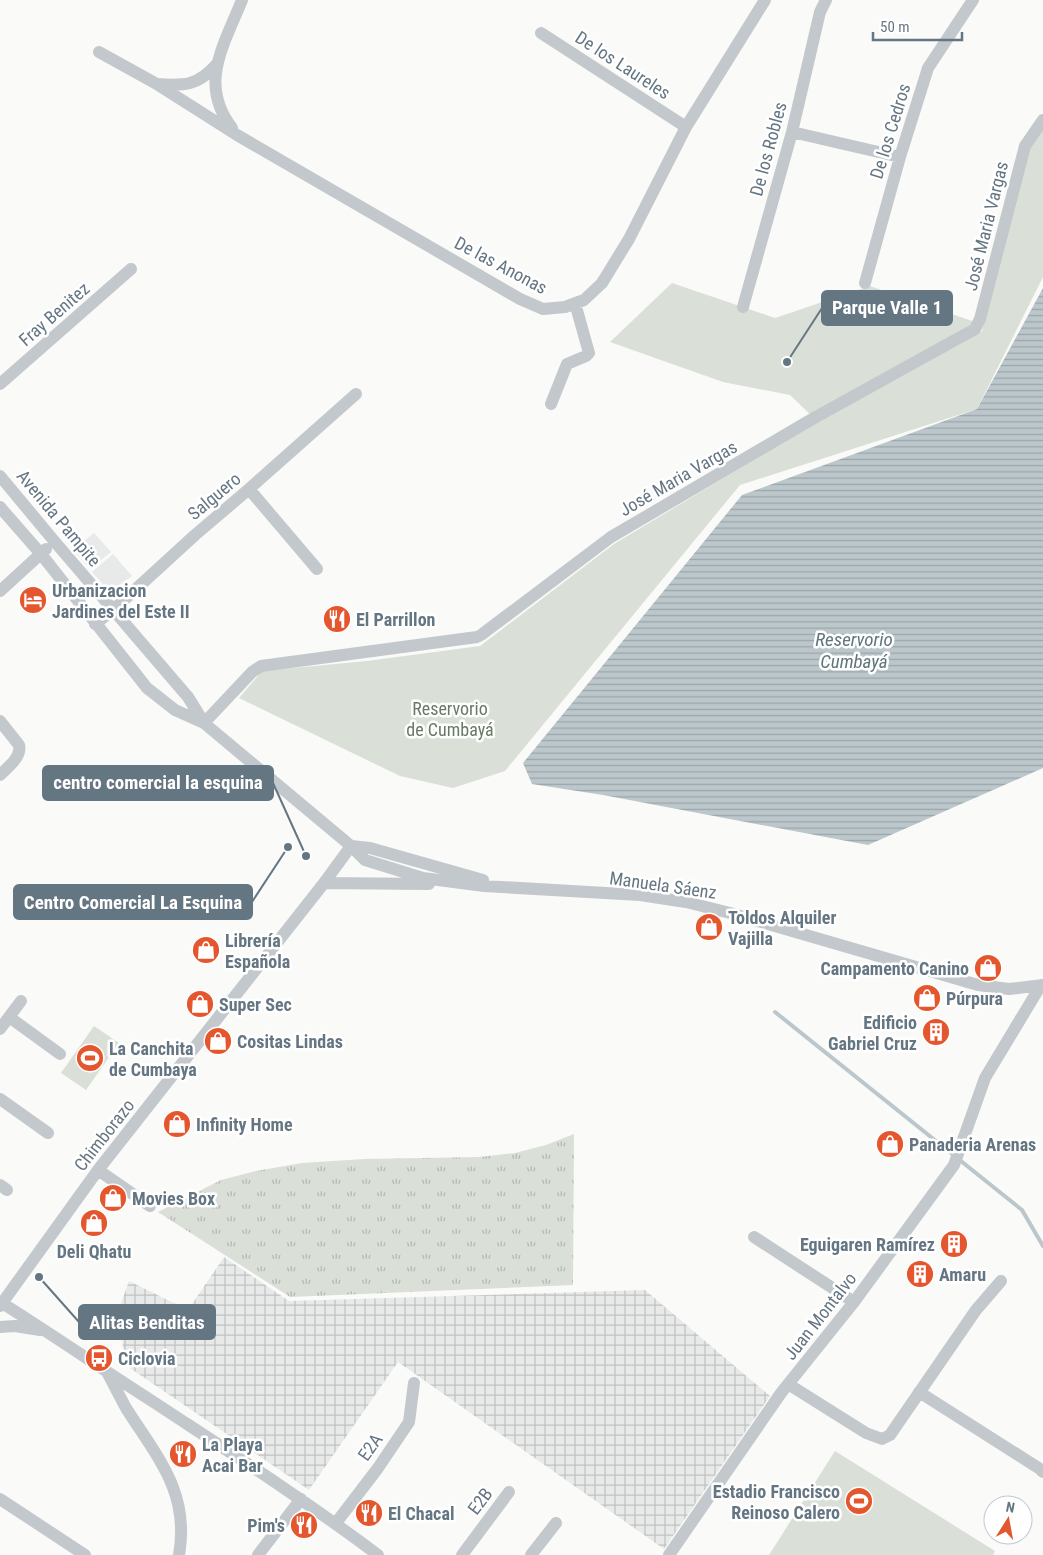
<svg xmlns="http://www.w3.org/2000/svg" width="1043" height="1555" viewBox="0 0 1043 1555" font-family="'Roboto Condensed',sans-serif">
	<defs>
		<pattern id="industrial-grid" width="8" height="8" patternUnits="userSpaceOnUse" patternTransform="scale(1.25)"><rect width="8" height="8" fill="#e8e9e9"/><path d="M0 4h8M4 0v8" fill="none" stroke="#c0c1c2"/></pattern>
		<pattern id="grass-tufts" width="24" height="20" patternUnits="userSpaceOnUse" patternTransform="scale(1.25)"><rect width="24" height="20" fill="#dadfd7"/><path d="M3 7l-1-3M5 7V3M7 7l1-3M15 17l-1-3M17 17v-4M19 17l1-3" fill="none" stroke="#b4b9b4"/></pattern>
		<pattern id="water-rules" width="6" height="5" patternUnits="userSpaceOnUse" patternTransform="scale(1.25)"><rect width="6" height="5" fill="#bbc7cb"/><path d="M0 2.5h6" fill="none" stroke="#9ca6aa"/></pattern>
	</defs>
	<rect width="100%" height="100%" fill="#fafaf8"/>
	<!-- built -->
	<path fill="#e8e9e9" d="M94 533 111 552 90 569 73 550Z
		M113 554 132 576 110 592 92 572Z"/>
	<!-- industrial -->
	<path fill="url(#industrial-grid)" d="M224 1257 289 1301 645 1290 770 1396 664 1549 398 1362 309 1490 124 1364 120 1306 129 1281 188 1310Z"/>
	<!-- grass -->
	<path fill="url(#grass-tufts)" d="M574 1134 573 1285 290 1297 158 1212 221 1180 256 1171 302 1163 364 1159 479 1157 515 1153 546 1145Z"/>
	<!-- park -->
	<path fill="#dadfd7" d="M1043 125V277L977 409 740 485 505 771 453 788 400 776 239 698 262 671 367 661 480 646 614 544 812 425 982 331 1029 147Z
		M672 283 775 318 870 286 975 322 813 417 790 395 723 382 610 342Z
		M94 1026 119 1043 86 1090 61 1073Z
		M835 1451 995 1551 993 1555H769Z"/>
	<!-- water -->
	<path fill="url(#water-rules)" d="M1043 288V768L868 845 603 795 532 784 523 763 742 495 977 409Z"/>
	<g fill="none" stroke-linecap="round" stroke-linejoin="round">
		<!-- stream -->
		<path stroke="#bbc7cb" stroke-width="4" d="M775 1012 1022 1210 1043 1246"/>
		<!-- minor -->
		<path stroke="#c3c8cc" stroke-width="12" d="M541 33 686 127
			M99 52 155 83 237 135 520 299 543 309 565 307 584 300 602 283 629 239 686 127 765 0
			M157 84C184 86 198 86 217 64
			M232 128C198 84 224 45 242 0
			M792 132 900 157
			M865 283 900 157 928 68 973 0
			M743 307 792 132 820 12 826 0
			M0 384 131 269
			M551 404 567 364 586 356 589 353 575 303
			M0 476 55 542 188 697 204 723
			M249 489 317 569
			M0 507 41 554 147 688 175 710 204 723 351 846 365 860 423 878 484 886 640 895 686 902 730 913 978 985 1009 989 1043 985
			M0 591 46 549
			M95 624 113 610 195 535 249 489 356 394
			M0 721 19 745C22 757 8 767 0 775
			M204 723 252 672 261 666 477 637 481 635 611 537 814 418 975 329 980 319 1025 146 1043 120
			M351 846 370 848 483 880
			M324 883 429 884
			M9 1017 60 1054
			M0 1029 21 1001
			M0 1099 48 1133
			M98 1170 150 1206
			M0 1185 7 1190
			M754 1237 854 1302
			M2 1303C53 1335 102 1369 152 1401 228 1451 305 1500 378 1555
			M0 1306 98 1170 324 883 351 846
			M0 1327 15 1326 40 1330
			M108 1374C114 1385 120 1397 126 1408 157 1457 190 1492 179 1555
			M788 1384 866 1433 882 1439 890 1435 976 1310 1001 1281
			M919 1392 1040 1469 1043 1472
			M0 1499 85 1555
			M336 1523 378 1468 409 1422 414 1383
			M258 1555 301 1499
			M462 1555 509 1492
			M531 1555 556 1523
			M669 1555 781 1393 854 1302 954 1165 985 1078 1041 985"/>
	</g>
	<!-- icons -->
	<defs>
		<symbol id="hotel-disc" viewBox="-11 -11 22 22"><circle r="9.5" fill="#e4572e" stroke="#fff"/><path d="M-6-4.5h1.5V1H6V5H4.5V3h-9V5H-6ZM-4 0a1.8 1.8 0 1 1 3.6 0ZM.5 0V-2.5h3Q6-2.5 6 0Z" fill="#fff"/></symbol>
		<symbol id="restaurant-disc" viewBox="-11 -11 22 22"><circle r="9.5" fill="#e4572e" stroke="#fff"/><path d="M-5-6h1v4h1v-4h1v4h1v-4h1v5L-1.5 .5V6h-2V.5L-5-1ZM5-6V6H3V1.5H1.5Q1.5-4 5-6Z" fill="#fff"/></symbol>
		<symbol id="shop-disc" viewBox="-11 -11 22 22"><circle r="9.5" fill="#e4572e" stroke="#fff"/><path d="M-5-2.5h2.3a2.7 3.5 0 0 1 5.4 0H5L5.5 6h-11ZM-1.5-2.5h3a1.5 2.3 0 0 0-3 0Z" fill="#fff"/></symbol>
		<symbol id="building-disc" viewBox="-11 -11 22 22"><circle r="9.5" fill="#e4572e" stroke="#fff"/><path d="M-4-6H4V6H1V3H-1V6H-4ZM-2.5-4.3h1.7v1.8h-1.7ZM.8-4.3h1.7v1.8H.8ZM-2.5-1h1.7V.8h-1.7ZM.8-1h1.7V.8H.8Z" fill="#fff"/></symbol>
		<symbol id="stadium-disc" viewBox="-11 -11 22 22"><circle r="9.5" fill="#e4572e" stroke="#fff"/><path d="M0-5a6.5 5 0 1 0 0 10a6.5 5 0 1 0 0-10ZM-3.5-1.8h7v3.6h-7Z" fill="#fff"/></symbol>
		<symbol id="bus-disc" viewBox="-11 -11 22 22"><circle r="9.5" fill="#e4572e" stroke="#fff"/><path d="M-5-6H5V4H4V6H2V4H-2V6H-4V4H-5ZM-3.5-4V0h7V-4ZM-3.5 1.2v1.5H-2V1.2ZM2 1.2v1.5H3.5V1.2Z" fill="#fff"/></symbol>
	</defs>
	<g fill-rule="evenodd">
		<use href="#hotel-disc" x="17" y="584" width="32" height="32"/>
		<use href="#restaurant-disc" x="321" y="603" width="32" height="32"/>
		<use href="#shop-disc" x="693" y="911" width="32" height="32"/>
		<use href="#shop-disc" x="190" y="934" width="32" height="32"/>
		<use href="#shop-disc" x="972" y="952" width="32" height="32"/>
		<use href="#shop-disc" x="911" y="982" width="32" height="32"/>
		<use href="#shop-disc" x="184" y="988" width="32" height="32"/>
		<use href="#building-disc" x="920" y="1016" width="32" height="32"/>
		<use href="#shop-disc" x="202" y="1025" width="32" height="32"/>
		<use href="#stadium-disc" x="74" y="1042" width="32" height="32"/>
		<use href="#shop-disc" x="161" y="1108" width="32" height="32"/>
		<use href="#shop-disc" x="874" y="1128" width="32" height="32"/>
		<use href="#shop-disc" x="97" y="1182" width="32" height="32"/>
		<use href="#shop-disc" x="78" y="1207" width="32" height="32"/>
		<use href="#building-disc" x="938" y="1228" width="32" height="32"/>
		<use href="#building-disc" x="904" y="1258" width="32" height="32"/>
		<use href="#bus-disc" x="83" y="1342" width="32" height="32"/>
		<use href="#restaurant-disc" x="167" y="1438" width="32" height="32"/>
		<use href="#stadium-disc" x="843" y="1485" width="32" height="32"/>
		<use href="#restaurant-disc" x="353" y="1497" width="32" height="32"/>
		<use href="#restaurant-disc" x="288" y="1509" width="32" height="32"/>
	</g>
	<g text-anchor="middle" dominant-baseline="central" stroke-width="5" stroke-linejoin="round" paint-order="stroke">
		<!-- street labels -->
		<g font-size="18" fill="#657683" stroke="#fff">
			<text transform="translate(623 65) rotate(33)">De los Laureles</text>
			<text transform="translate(890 131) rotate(-73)">De los Cedros</text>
			<text transform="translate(768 149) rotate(-75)">De los Robles</text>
			<text transform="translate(986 226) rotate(-76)">José Maria Vargas</text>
			<text transform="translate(501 265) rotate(28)">De las Anonas</text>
			<text transform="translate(54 314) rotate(-41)">Fray Benitez</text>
			<text transform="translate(678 478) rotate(-30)">José Maria Vargas</text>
			<text transform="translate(214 496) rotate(-40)">Salguero</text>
			<text transform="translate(59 518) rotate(50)">Avenida Pampite</text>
			<text transform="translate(663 885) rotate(8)">Manuela Sáenz</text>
			<text transform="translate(104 1135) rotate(-52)">Chimborazo</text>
			<text transform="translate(820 1316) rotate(-52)">Juan Montalvo</text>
			<text transform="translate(370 1447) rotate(-55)">E2A</text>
			<text transform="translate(480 1501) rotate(-53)">E2B</text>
		</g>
		<!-- poi labels -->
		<g font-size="18" font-weight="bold" fill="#657683" stroke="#fff" text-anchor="start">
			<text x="52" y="590">Urbanizacion<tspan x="52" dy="21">Jardines del Este II</tspan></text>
			<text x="356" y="619">El Parrillon</text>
			<text x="728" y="917">Toldos Alquiler<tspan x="728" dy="21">Vajilla</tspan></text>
			<text x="225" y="940">Librería<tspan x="225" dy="21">Española</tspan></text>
			<text x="969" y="968" text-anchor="end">Campamento Canino</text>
			<text x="946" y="998">Púrpura</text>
			<text x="219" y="1004">Super Sec</text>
			<text x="917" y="1022" text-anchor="end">Edificio<tspan x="917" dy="21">Gabriel Cruz</tspan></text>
			<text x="237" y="1041">Cositas Lindas</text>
			<text x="109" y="1048">La Canchita<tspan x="109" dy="21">de Cumbaya</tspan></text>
			<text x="196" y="1124">Infinity Home</text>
			<text x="909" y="1144">Panaderia Arenas</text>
			<text x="132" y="1198">Movies Box</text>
			<text x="935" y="1244" text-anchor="end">Eguigaren Ramírez</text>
			<text x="94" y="1251" text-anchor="middle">Deli Qhatu</text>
			<text x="939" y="1274">Amaru</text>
			<text x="118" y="1358">Ciclovia</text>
			<text x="202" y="1444">La Playa<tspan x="202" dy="21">Acai Bar</tspan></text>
			<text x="840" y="1491" text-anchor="end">Estadio Francisco<tspan x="840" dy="21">Reinoso Calero</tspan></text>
			<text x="388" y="1513">El Chacal</text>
			<text x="285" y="1525" text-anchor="end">Pim's</text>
		</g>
		<!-- park labels -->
		<g font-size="18" fill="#687a64" stroke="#fff">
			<text x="450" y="708">Reservorio<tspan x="450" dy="21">de Cumbayá</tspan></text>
		</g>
		<!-- water labels -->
		<g font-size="19" font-style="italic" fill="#60757c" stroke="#fff">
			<text x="854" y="639">Reservorio<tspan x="854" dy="22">Cumbayá</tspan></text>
		</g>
	</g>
	<!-- callouts -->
	<path fill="none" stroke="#657683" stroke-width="2" d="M787 362L822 308M306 856L273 783M288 847L252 902M39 1277L79 1322"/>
	<g fill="#657683" stroke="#fff" stroke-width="2">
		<circle cx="787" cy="362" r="5"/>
		<circle cx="306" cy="856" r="5"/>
		<circle cx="288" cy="847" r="5"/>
		<circle cx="39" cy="1277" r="5"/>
	</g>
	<g fill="#657683" stroke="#657683" stroke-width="2">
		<rect x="822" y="291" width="130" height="34" rx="5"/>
		<rect x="43" y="766" width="230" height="34" rx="5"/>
		<rect x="14" y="885" width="238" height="34" rx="5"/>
		<rect x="79" y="1305" width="136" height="34" rx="5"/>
	</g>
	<g font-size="19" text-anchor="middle" font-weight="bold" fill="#fff">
		<text x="887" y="314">Parque Valle 1</text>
		<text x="158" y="789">centro comercial la esquina</text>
		<text x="133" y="909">Centro Comercial La Esquina</text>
		<text x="147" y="1329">Alitas Benditas</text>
	</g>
	<!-- north arrow -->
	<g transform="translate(1008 1520) rotate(11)"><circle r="24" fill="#ffffff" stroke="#c1c8cd"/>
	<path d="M0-4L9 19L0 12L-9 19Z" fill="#e4572e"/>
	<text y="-8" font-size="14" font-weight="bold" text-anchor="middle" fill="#657683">N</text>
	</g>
	<!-- scale -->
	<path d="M873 32v8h89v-8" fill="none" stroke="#657683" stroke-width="2.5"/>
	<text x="880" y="32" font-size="15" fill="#657683" stroke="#ffffff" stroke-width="4" paint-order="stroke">50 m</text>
</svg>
